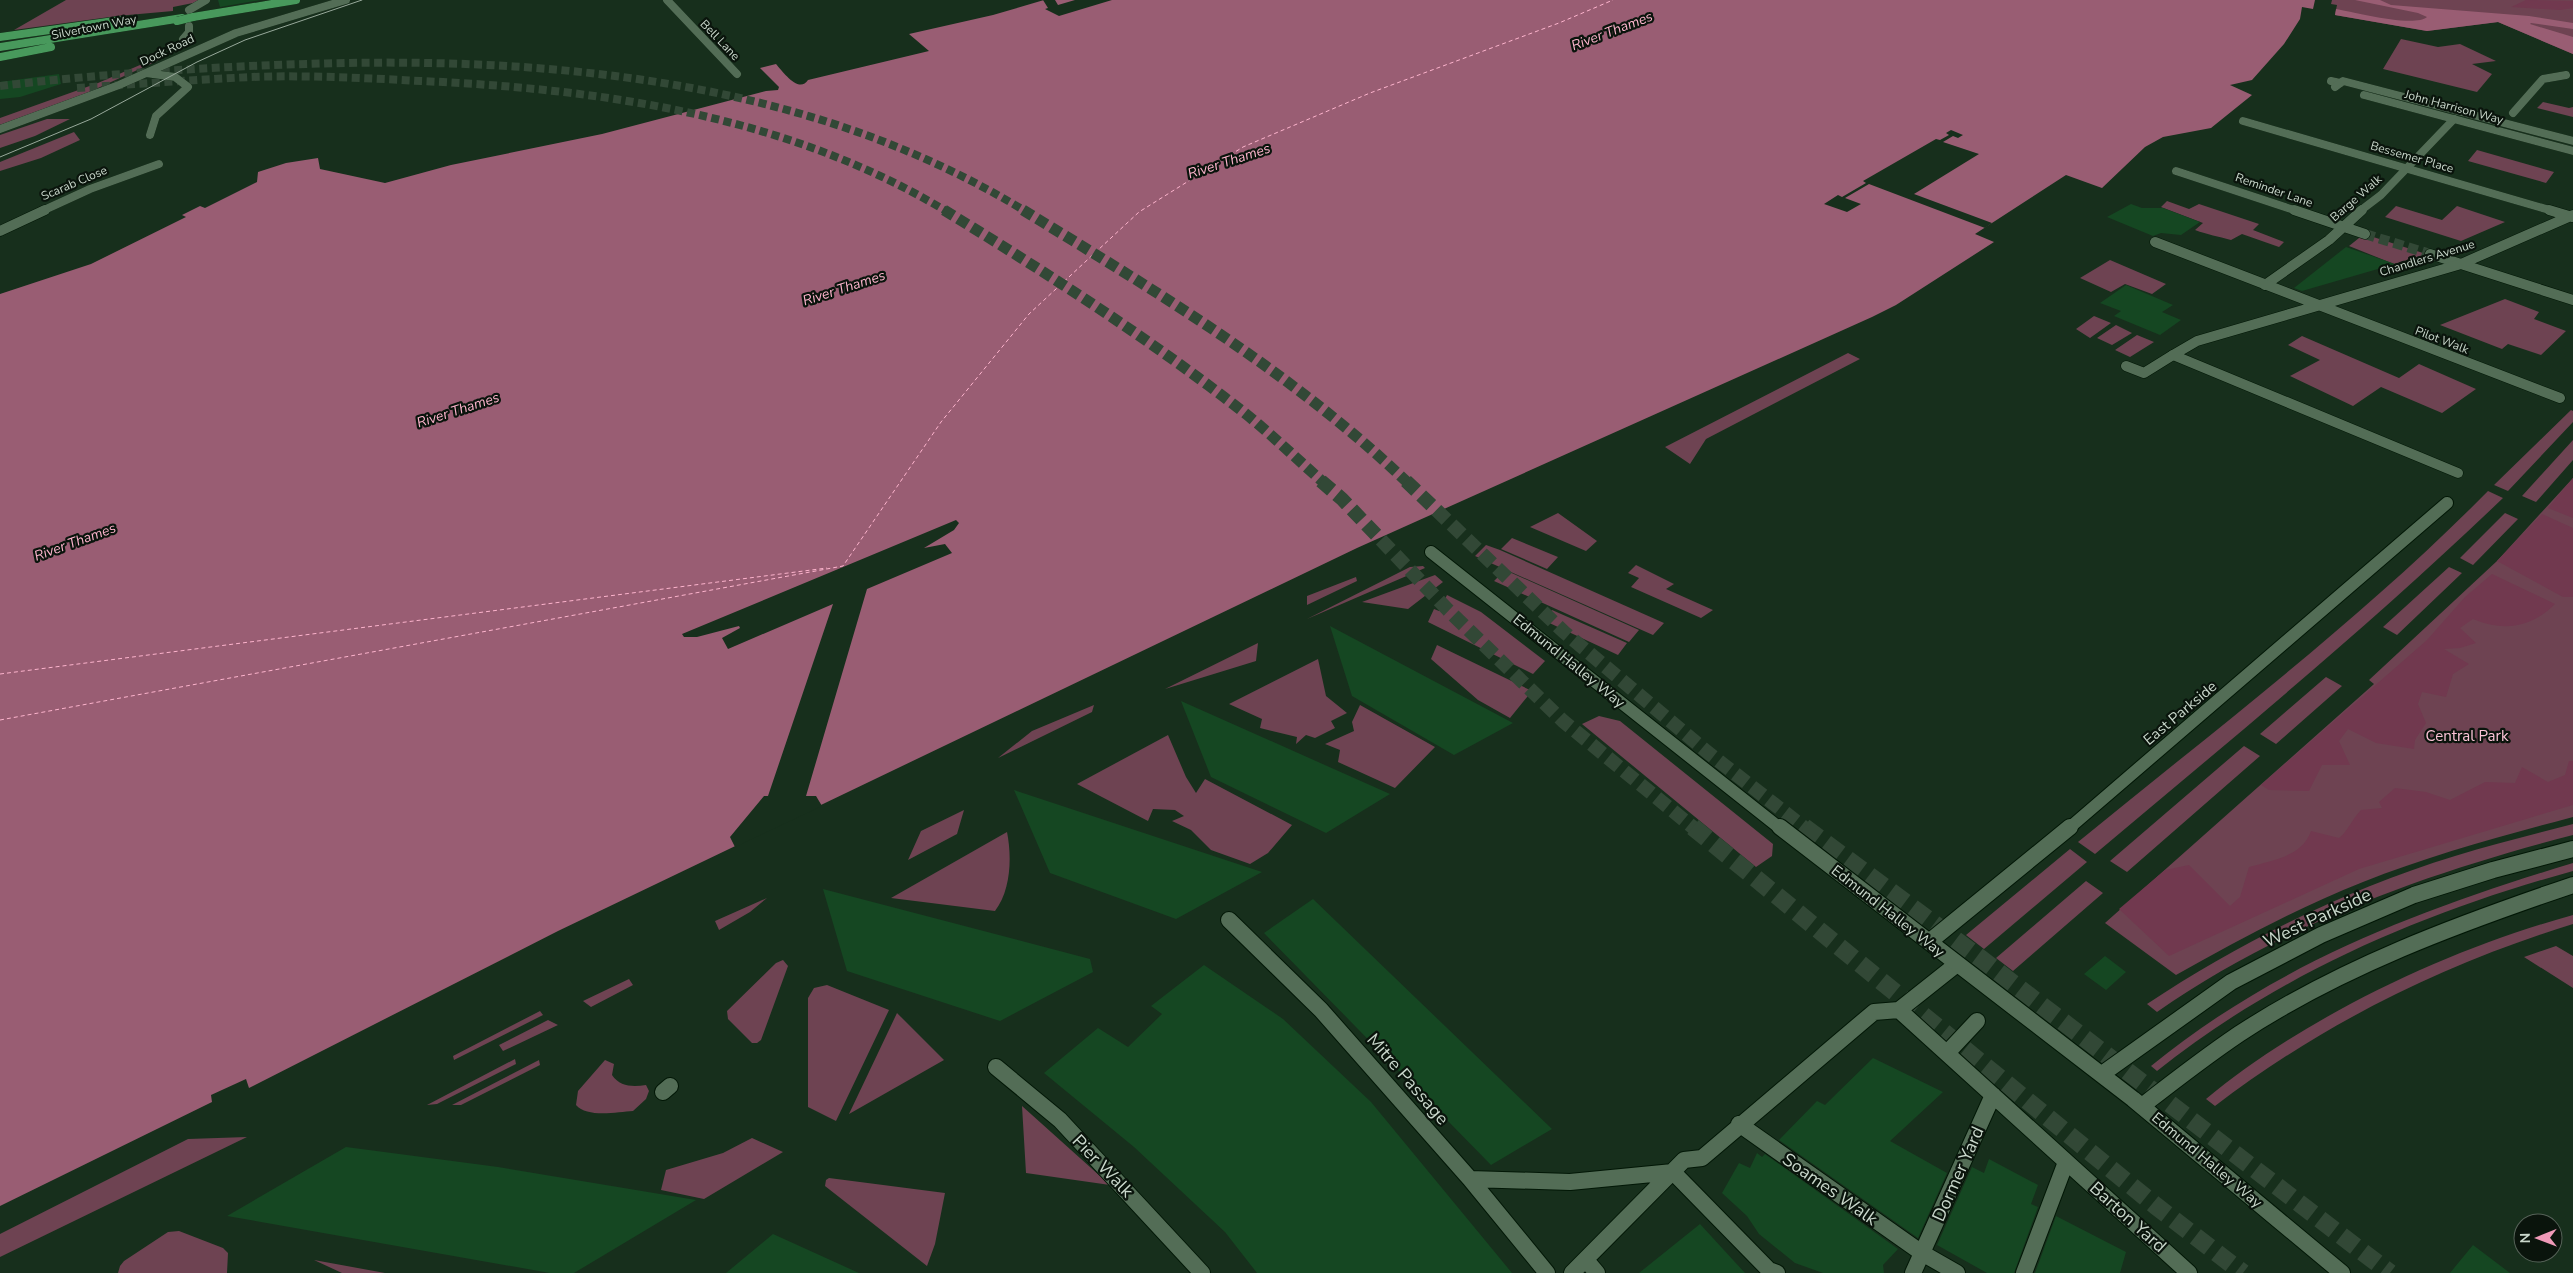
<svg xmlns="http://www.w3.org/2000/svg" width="2573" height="1273" viewBox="0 0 2573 1273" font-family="'Nunito Sans',sans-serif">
	<rect width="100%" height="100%" fill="#172f1c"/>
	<!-- green -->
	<path fill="#6e4352" d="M66 0H198V2L173 7V11L117 16 14 30Z
		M2332 0H2573V54L2498 22 2427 31 2335 15 2337 5 2331 4Z
		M2401 39 2438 47 2460 44 2496 61 2472 64 2492 74 2477 92 2383 69Z
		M161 56 157 61 76 98 0 125V118L98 83Z
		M2543 102 2569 108 2573 107V117L2537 108Z
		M47 119H70L35 136 0 148V135Z
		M74 132 80 140 41 158 0 171V162Z
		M2477 150 2554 172 2546 183 2468 161Z
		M2167 201 2189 209 2199 204 2259 224 2253 230 2284 242 2279 247 2242 234 2231 240C2218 236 2208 235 2195 230L2203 223 2161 207Z
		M2396 206 2442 220 2457 206 2505 222 2461 241 2385 217Z
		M2364 234 2426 254 2394 264 2349 246Z
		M2110 260 2166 284 2152 294 2125 284 2111 292 2080 278Z
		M2505 299 2539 312 2534 319 2566 331 2541 355 2508 344 2502 349 2440 325Z
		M2094 316 2111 323 2090 338 2076 329Z
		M2116 325 2132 333 2112 345 2097 338Z
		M2137 335 2154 342 2130 357 2115 350Z
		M2302 336 2399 378 2419 364 2476 389 2442 413 2381 387 2353 406 2290 376 2320 360 2288 345Z
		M1848 353 1860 359 1706 439 1690 464 1665 447Z
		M2571 410 2573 411V422L2508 491 2494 485Z
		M2573 440V460L2536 502 2522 496Z
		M2573 478V817C2502 836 2431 855 2363 882 2297 908 2237 941 2176 975L2105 923 2374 684 2369 680 2497 561Z
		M2488 491 2503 498C2373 623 2233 738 2095 854L2078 842C2217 728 2362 619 2488 491Z
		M1558 513 1597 541 1586 551 1530 527Z
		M2505 513 2518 519 2473 565 2460 558Z
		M1512 538 1558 557 1547 569 1501 549Z
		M1486 545 1500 550 1664 623 1653 635 1475 556Z
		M1636 565 1674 584 1666 589 1713 610 1701 618 1631 587 1639 578 1628 573Z
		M1423 566 1425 568 1307 619 1410 567Z
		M2449 567 2462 573 2397 635 2383 627Z
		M1505 570 1639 630 1629 642 1494 581Z
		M1435 575 1443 582 1408 609 1362 602Z
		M1356 577 1357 581 1307 605V596Z
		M1447 595 1481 612 1545 661 1533 674 1428 622 1434 609 1439 611Z
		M1552 610 1627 643 1618 655 1543 620Z
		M1258 643 1256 661 1165 689Z
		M1437 645 1532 691 1510 718 1478 700 1431 659Z
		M1318 659 1326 696 1347 713 1331 721 1335 728 1315 738 1306 735 1296 744 1297 737 1260 728 1262 719 1229 704Z
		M2326 677 2342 686 2276 744 2260 734Z
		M1094 705 1092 712 998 758 1032 731Z
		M1360 705 1435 747 1395 788 1338 762 1340 750 1325 744 1354 731 1352 722Z
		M1599 716 1620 721 1773 844 1772 856 1756 867 1582 724Z
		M1168 735 1186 777 1196 793 1205 779 1292 825 1268 853 1250 864 1211 850 1191 830 1172 821 1184 816 1175 810 1153 809 1148 821 1077 784Z
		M2244 746 2260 756 2127 872 2110 861Z
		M964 810 957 834 908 860 921 831Z
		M2573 824V835C2427 873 2281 925 2157 1012L2147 1004C2242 941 2347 889 2455 856 2494 844 2534 834 2573 824Z
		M1007 832C1012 857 1011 890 995 911L891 898Z
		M2070 849 2087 862 1984 949 1966 935Z
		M2573 863V871C2424 912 2278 974 2157 1071L2151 1066C2277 963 2419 910 2573 863Z
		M2086 881 2103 893 2013 971 1996 958Z
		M767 898 750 912 719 930 715 921Z
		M2573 915V924C2444 964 2322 1024 2215 1106L2206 1099C2306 1016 2449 949 2573 915Z
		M2556 946 2573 956V988L2524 957Z
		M783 960 788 966 761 1040 757 1043H752L728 1019 727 1011 776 963Z
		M629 979 633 985 591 1007 583 1001Z
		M827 985 889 1010 836 1121 808 1107V998L814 988Z
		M540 1011 543 1015 454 1060 453 1056Z
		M897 1013 944 1060 849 1114Z
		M548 1020 558 1025 503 1051 499 1045Z
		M515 1059 516 1064 437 1104 427 1105Z
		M539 1060 540 1065 461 1105H452Z
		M605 1060 614 1064 612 1075C620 1087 633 1087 646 1085L649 1091 646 1099 633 1111C617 1112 587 1118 576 1105L578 1091Z
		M1022 1106 1110 1185 1026 1173Z
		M247 1137 0 1257V1234L188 1139Z
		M752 1138 783 1152 704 1199 661 1190 666 1170 723 1153Z
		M829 1178 945 1193 935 1244 927 1266 825 1186 826 1180Z
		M179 1231 223 1248 228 1253 227 1273H118L120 1266 124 1261 168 1232Z
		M314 1260 385 1273H342Z"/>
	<!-- forest -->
	<path fill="#71394f" d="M2526 0 2573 1V8L2560 10 2511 7Z
		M2573 478V518L2548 508Z
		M2542 514 2573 528V597H2563L2497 561Z
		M2492 574 2555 604C2531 628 2504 632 2473 619L2460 628 2476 643 2460 648 2444 649 2469 664 2453 674 2446 697 2422 692 2418 704 2426 723 2415 740 2414 749 2376 743 2348 729 2339 741 2350 765H2322L2309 791 2269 790 2261 785 2427 640 2465 597Z
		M2569 761H2573V805L2359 869 2169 956 2119 909 2165 870 2189 865 2230 906 2240 897 2249 867C2272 860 2302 857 2311 831L2339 838C2348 831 2352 819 2361 810L2382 808 2379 802 2395 788 2426 792 2450 800 2485 782 2515 783 2522 767 2548 782 2565 775Z"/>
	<!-- water -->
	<path fill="#995d73" d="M1044 0H2315L2313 9 2302 7 2300 19 2284 44 2252 80 2230 85 2252 95 2211 128 2163 137 2145 147 2102 188 2066 175 1975 234 1994 242 1896 305 1872 317 1357 548 558 931 249 1088 246 1079 211 1095 212 1102 0 1206V294L91 264 186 217 182 215 200 206 205 208 257 182 258 172 286 163 318 158 320 169 385 183 451 165 602 134 766 91 778 90 779 87 760 68 776 64C783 72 799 94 808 80L929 51 909 34 993 15Z
		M2355 0H2380L2391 5 2529 16 2573 23V29L2531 23 2530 24 2573 37V54L2498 22 2427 31 2335 15 2336 9C2354 12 2414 28 2427 17L2418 13Z"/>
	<!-- pier -->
	<path fill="#172f1c" d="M1043 0H1055L1058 5 1075 0H1112L1059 16 1045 9 1048 8Z
		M1951 130 1963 135 1958 138 1953 136 1943 142 1979 154 1914 194 1992 223 1985 228 1869 184 1845 198 1861 204 1847 212 1824 204 1838 195 1842 197 1866 183 1863 181 1936 139 1940 140 1949 135 1946 133Z
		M956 520 959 523 954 530 924 548 945 544 952 553 867 589 806 796H816L822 806 735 847 730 837 764 796H768L833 604 728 649 722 638 740 628 739 626 697 637H684L682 634Z"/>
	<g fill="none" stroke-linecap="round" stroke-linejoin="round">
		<!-- ferry -->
		<path stroke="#fdb4cd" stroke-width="1" stroke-dasharray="4 3" stroke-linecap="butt" d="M0 674 827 568
			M0 720 843 566 941 422 1029 314 1139 212 1243 147 1370 93 1559 23 1613 0"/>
	</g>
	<!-- building -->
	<path fill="#154722" d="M218 0H261L220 7Z
		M59 74 61 84 20 97 0 99V82Z
		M2131 204 2142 208H2163L2200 222 2181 235 2161 233 2153 236 2107 217Z
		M2346 247 2395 264 2302 291 2294 288Z
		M2126 285 2173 305 2162 312 2181 320 2160 335 2114 316 2121 311 2100 303Z
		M1330 626 1513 723 1454 755 1352 696Z
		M1181 701 1390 794 1326 833 1211 777Z
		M1014 790 1262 872 1176 919 1050 873Z
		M823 889 1090 959 1093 972 1000 1021 847 971Z
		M1313 899 1552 1129 1491 1165 1264 933Z
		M2105 956 2126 972 2106 990 2084 974Z
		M1204 965 1283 1019 1371 1102 1512 1273H1257L1225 1232 1134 1147 1044 1073 1098 1028 1128 1047 1162 1014 1151 1006Z
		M1873 1058 1943 1092 1890 1141 1947 1173 1918 1238 1779 1140 1817 1101 1825 1105Z
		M346 1147 498 1167 696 1200 574 1273H550L227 1216Z
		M1757 1153 1762 1157 1765 1154 1898 1249 1883 1265 1884 1273H1823L1795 1263 1759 1234 1747 1216 1722 1193 1739 1163 1750 1168Z
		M1989 1159 2038 1185 2031 1204 2038 1207 2014 1273H1987L1937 1245 1972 1167 1984 1173Z
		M2056 1216 2126 1252 2120 1273H2035Z
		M1700 1224 1745 1273H1639Z
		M773 1234 859 1273H726Z
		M2473 1245 2510 1273H2450Z"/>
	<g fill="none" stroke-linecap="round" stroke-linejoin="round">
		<!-- pedestrian-tunnel -->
		<path stroke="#324836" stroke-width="10" stroke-dasharray="10 5" stroke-linecap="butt" d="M2365 234 2430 254"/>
		<!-- trunk-tunnel-far3 -->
		<path stroke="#324836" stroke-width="8" stroke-dasharray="8 4.5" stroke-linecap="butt" d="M0 86C102 74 204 67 306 64 552 56 810 80 1025 211
			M77 88C135 84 193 80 251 77 308 75 365 78 421 81 602 89 788 116 946 211"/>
		<!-- trunk-tunnel-far2 -->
		<path stroke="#324836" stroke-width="11" stroke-dasharray="11 5.5" stroke-linecap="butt" d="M944 210C1047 273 1150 339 1246 414 1272 435 1297 459 1323 482
			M1023 210C1157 292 1293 373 1407 482"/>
		<!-- trunk-tunnel-far1 -->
		<path stroke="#324836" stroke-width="14" stroke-dasharray="14 7" stroke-linecap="butt" d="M1321 481 1342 499 1448 610 1563 721 1695 829
			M1406 481 1564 632 1706 751 1806 829"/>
		<!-- trunk-tunnel -->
		<path stroke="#324836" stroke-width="18" stroke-dasharray="18 9" stroke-linecap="butt" d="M1693 827 2156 1206 2243 1273
			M1804 827 1980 958 2390 1273"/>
		<defs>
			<path id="pedestrian-far2" d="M189 10 206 0
				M183 39 189 32V26
				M2331 81 2340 83
				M2513 113 2543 79 2566 75
				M2176 171 2297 211
				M2360 211 2381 195 2454 119"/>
			<path id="pedestrian-far1" d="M2294 210 2365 234
				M2430 254 2461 264
				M2265 285 2329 240 2362 210
				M2126 366 2144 373 2173 355"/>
			<path id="pedestrian" d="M1229 920 1321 1010 1470 1179 1547 1273
				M1899 1010 2189 1273
				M1947 1053 1977 1021
				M996 1067 1060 1120 1202 1273
				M663 1092 670 1086
				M1739 1124 1922 1253 1993 1095
				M1470 1179 1570 1182 1673 1172 1769 1270 1777 1273
				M1586 1260 1597 1273
				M1572 1273 1684 1160 1702 1158 1874 1012 1899 1010 1957 964
				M1913 1273 1922 1253 1957 1273
				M2024 1273 2066 1162"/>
			<path id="minor-far3" d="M667 0 737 74
				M146 73 175 77 188 87 156 116 150 135
				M2335 87 2343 81 2573 141
				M2364 95 2573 151
				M2243 121 2553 211
				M0 129 119 85 236 33 346 0
				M42 211 90 189 159 164"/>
			<path id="minor-far2" d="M2549 210 2572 217
				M0 231 45 210
				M2155 242 2560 398
				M2461 264 2573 300
				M2173 355 2197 341 2461 264 2573 215
				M2173 355 2458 473"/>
			<path id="minor-far1" d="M1431 552 1781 829
				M2068 829 2447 503"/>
			<path id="minor" d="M1780 827 2133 1099 2342 1273
				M1929 942 2070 827
				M2102 1074 2231 982 2321 935 2414 895 2493 870 2573 849
				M2142 1106C2174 1081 2205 1057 2239 1034 2341 967 2458 924 2573 885"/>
			<path id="primary" d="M193 17 296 0
				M0 37 121 20
				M0 47 182 18
				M0 57 51 47"/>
		</defs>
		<!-- pedestrian-far2 casing -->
		<use href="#pedestrian-far2" stroke="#021706" stroke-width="8"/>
		<!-- pedestrian-far1 casing -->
		<use href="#pedestrian-far1" stroke="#021706" stroke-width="11"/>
		<!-- pedestrian casing -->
		<use href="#pedestrian" stroke="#021706" stroke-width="18"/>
		<!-- minor-far3 casing -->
		<use href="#minor-far3" stroke="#021706" stroke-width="8"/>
		<!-- minor-far2 casing -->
		<use href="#minor-far2" stroke="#021706" stroke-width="11"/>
		<!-- minor-far1 casing -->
		<use href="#minor-far1" stroke="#021706" stroke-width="14"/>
		<!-- minor casing -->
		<use href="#minor" stroke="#021706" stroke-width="18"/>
		<!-- primary casing -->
		<use href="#primary" stroke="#021706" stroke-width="8"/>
		<!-- pedestrian-far2 -->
		<use href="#pedestrian-far2" stroke="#536d56" stroke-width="8"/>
		<!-- pedestrian-far1 -->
		<use href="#pedestrian-far1" stroke="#536d56" stroke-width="10"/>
		<!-- pedestrian -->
		<use href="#pedestrian" stroke="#536d56" stroke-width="16"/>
		<!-- minor-far3 -->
		<use href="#minor-far3" stroke="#536d56" stroke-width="8"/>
		<!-- minor-far2 -->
		<use href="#minor-far2" stroke="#536d56" stroke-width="10"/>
		<!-- minor-far1 -->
		<use href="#minor-far1" stroke="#536d56" stroke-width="12"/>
		<!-- minor -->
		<use href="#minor" stroke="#536d56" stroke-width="16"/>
		<!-- primary -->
		<use href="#primary" stroke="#48995c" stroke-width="8"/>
		<!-- tram -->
		<path stroke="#98a99b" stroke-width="1" d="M0 157 91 119 197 62 245 40 362 0"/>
		<defs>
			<path id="primary-bridge" d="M177 21 193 17"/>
		</defs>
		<!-- primary-bridge casing -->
		<use href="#primary-bridge" stroke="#021706" stroke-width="8" stroke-linecap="butt"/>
		<!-- primary-bridge -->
		<use href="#primary-bridge" stroke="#48995c" stroke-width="8"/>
	</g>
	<g text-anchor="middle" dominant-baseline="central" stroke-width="4.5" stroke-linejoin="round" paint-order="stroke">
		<!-- far-street labels -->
		<g font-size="12" fill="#c9d7cb" stroke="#0a140c">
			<text transform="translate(94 27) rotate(-11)">Silvertown Way</text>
			<text transform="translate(720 40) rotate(46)">Bell Lane</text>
			<text transform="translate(167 50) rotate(-25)">Dock Road</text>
			<text transform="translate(2454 107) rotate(15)">John Harrison Way</text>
			<text transform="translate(2412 157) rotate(16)">Bessemer Place</text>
			<text transform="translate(74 183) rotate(-23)">Scarab Close</text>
			<text transform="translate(2274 190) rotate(19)">Reminder Lane</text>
			<text transform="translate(2356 198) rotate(-41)">Barge Walk</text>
			<text transform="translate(2427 258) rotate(-17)">Chandlers Avenue</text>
			<text transform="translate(2442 340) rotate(21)">Pilot Walk</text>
		</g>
		<!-- far-water labels -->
		<g font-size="14" font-style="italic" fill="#fdb4cd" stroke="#0a140c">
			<text transform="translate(1612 31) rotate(-21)">River Thames</text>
			<text transform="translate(1229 161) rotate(-18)">River Thames</text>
			<text transform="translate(844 288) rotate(-18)">River Thames</text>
			<text transform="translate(458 410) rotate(-18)">River Thames</text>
			<text transform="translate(75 542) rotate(-20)">River Thames</text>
		</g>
		<!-- street labels -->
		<g font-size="15" fill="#c9d7cb" stroke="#0a140c">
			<text transform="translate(1569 661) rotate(39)">Edmund Halley Way</text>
			<text transform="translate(2180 713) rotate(-40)">East Parkside</text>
			<text transform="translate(1888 911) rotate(38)">Edmund Halley Way</text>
			<text transform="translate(2207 1160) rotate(40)">Edmund Halley Way</text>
		</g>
		<!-- park labels -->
		<g font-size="15" fill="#fbc3d6" stroke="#0a140c">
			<text x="2467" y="736">Central Park</text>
		</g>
		<!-- near-street labels -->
		<g font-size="18" fill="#c9d7cb" stroke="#0a140c">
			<text transform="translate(2317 918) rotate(-25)">West Parkside</text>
			<text transform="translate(1408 1079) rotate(49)">Mitre Passage</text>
			<text transform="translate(1103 1166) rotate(46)">Pier Walk</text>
			<text transform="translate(1958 1174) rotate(-66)">Dormer Yard</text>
			<text transform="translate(1830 1189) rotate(35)">Soames Walk</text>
			<text transform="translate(2128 1217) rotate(42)">Barton Yard</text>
		</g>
	</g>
	<!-- north arrow -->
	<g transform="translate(2538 1238) rotate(269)"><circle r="24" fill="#0a140c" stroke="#566258"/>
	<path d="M0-4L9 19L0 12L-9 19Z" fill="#ef9ab8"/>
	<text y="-8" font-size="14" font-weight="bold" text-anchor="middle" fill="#c9d7cb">N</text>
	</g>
</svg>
